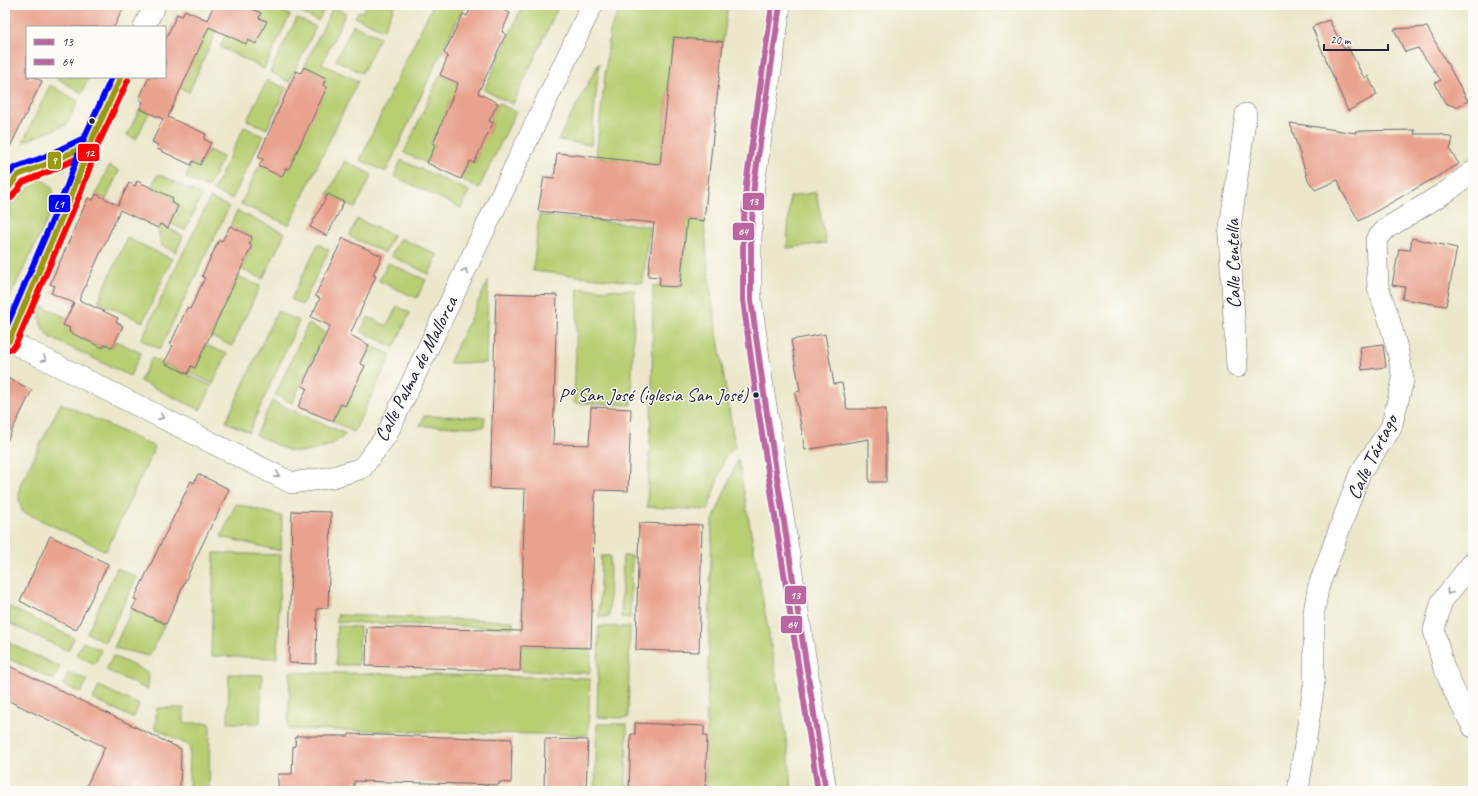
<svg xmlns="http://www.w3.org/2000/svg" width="1478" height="796" viewBox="0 0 1478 796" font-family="Caveat,sans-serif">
	<rect width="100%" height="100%" fill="#fdfcf7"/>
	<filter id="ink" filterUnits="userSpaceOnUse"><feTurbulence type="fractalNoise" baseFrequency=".025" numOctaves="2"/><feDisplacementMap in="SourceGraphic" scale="8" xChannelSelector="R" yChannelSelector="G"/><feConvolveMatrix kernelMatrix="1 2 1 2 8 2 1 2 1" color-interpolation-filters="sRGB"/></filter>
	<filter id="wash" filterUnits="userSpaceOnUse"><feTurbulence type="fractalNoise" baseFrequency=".012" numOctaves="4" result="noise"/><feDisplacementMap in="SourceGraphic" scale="16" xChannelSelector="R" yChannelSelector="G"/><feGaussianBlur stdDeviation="0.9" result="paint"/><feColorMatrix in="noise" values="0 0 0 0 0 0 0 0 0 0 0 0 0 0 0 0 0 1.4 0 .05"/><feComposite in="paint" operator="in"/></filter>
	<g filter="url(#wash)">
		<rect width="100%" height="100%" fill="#ece7cb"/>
		<!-- green -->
		<path fill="#b8ce72" stroke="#6d7856" d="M243 5H269L290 15 264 69 220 47 226 34 246 44 248 40 256 44 267 22 259 18 261 13Z
			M303 5H326L318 21 300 12Z
			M366 5H395L383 30 355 17 359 11 363 12Z
			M433 5H465L431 74 386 172 360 160 405 62Z
			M523 5H559L513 104 484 90Z
			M622 5H728L723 42 674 37 660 164 596 157 610 30Z
			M333 7 346 13 322 64 358 81 289 225 241 204 259 166 289 169 304 136 301 134 326 78 304 67Z
			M297 18 316 27 289 82 270 72Z
			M207 20 217 30 189 92 181 88Z
			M353 25 380 37 362 73 336 60Z
			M599 63 591 145 558 140Z
			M440 75 463 86 449 103 445 113 448 116 439 134 436 133 431 143 435 146 427 163 404 153Z
			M55 77H89L82 93Z
			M267 80 286 88 267 129 247 120Z
			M50 85 78 101 66 125 23 142Z
			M498 103 516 112 479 188 461 179 470 161 474 163 479 153 476 151 485 133 488 134 493 123 489 121Z
			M140 109 149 113 136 139 127 135Z
			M244 127 263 136 232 199 213 191Z
			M208 150 223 157 208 188 185 178 193 161 200 165Z
			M401 160 469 191 461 208 394 176Z
			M345 161 372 175 355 208 328 194Z
			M109 166 119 171 106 199 96 194Z
			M158 174 202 195 185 230 170 223 178 206 171 202 173 198 151 188Z
			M31 177C46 179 56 187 55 204L5 307V204L13 187Z
			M816 192 826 243 787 248 790 197Z
			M210 198 229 207 160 349 141 340Z
			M237 211 285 233 263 279 241 269 252 246 249 244 252 237 230 226Z
			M539 215 649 226 643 283 533 271Z
			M357 219 393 235 385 253 349 236Z
			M687 219 704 221 710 288 735 447 725 456 708 510 647 507 652 395 653 286 680 287Z
			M160 224 183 236 176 252 161 245 158 228Z
			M127 238 172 259 143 322 98 302Z
			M400 238 438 255 429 274 391 256Z
			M318 244 329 250 302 305 291 299Z
			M388 263 426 280 417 298 379 281Z
			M238 276 260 286 232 346 210 336 220 315 217 313 227 300Z
			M488 281 486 363H449Z
			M578 289 635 290 631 405 574 403Z
			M42 306 67 318 70 328 69 332 103 348 105 344 112 348 116 341 141 353 130 376 49 337C40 327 38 319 42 306Z
			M397 306 410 313 394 347 361 331 368 317 387 326Z
			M277 311 299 321 249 432 226 422Z
			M308 324 325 332 292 403 275 395Z
			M206 345 227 354 213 384 189 372 191 366 195 367Z
			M369 345 391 355 354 432 333 421 341 404 346 406 351 395 348 394 365 366 360 363Z
			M152 358 212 386 200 410 140 381Z
			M272 401 346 434C335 446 307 455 291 451 279 447 267 440 256 435Z
			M61 403 155 447 106 551 22 511 19 499 20 485Z
			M424 416 485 417 484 427 420 426Z
			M738 459 778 686 789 759 792 791H705L712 523Z
			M236 504 282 516 281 551 221 537Z
			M214 553 281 555 277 658 211 656Z
			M601 556H610L609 617H599Z
			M623 556H632L630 618 621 617Z
			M117 568 137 577 105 642 87 633Z
			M5 605 74 638 68 651 5 621Z
			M132 609 165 624 149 656 114 648Z
			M337 615 513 621V628L337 622Z
			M337 626 360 627 358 665H336Z
			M599 626 630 627 628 718 597 717Z
			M562 639V648H591L590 673 520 671 521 646 549 647Z
			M5 641 60 667 54 680 5 657Z
			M83 642 101 650 95 664 76 655Z
			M113 656 149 673 148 690 106 670Z
			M69 672 87 680 81 693 63 685Z
			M290 672 590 678 588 735 288 729Z
			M229 674 262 675 260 723H228Z
			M99 686 139 705 133 718 93 699Z
			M157 708H184V723H210L209 791H189L190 746 155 728Z
			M597 724H627L626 791H595Z"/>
		<g id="blocks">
			<!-- building -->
			<path fill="#e9a28d" d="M5 5H125L114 27H27V77H34L42 81 5 157Z
				M214 5H243L261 13 259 18 267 21 256 44 248 40 246 44 209 27 168 117 206 134 204 139 211 143 200 165 193 161 191 165 157 149 158 145 152 142 163 119 140 109 143 102 139 99 149 77H165V41L177 14 182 16 185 10 207 20Z
				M472 5H492L510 13 502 32 506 34 478 93 498 103 489 121 493 123 474 163 470 161 461 179 427 163 435 146 433 144 458 83 440 75 448 56 444 53 463 14 467 16Z
				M1329 20 1344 49 1348 47 1364 78 1368 76 1377 95 1348 111 1312 27Z
				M1427 27 1468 101 1456 107 1445 103 1435 83 1441 80 1418 48 1405 52 1394 29Z
				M674 37 723 42 704 221 687 219 680 287 659 286 660 277 648 276 654 223 538 211 544 177 554 178 557 153 660 164Z
				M304 67 326 78 323 85 327 87 289 169 286 168 282 177 259 166 263 159 258 157 296 71 301 73Z
				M1290 123 1356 133 1355 131 1415 130 1414 134H1440L1453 138 1450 150 1459 164 1359 221 1342 191 1338 180 1315 190 1308 180Z
				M137 181 173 198 171 202 178 206 168 228 160 224 158 228 120 210 79 300 118 318 116 322 123 326 112 348 105 344 103 348 69 332 70 328 63 325 74 303 51 293 55 286 50 284 88 198 93 200 96 194 118 205 129 183 135 186Z
				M328 194 344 202 327 236 310 227Z
				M230 226 252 237 249 244 252 245 195 368 191 366 188 374 164 363 173 346 170 345 187 308 190 309 205 278 202 276 219 240 222 241Z
				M343 238 382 256 373 275 376 276 350 335 369 345 360 363 365 366 345 406 341 404 333 421 298 407 307 388 302 386 330 326 311 317 320 298 315 296Z
				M1412 238 1457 248 1446 306 1402 299 1405 287 1392 285 1399 249 1410 250Z
				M496 293 557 295 553 444 589 445 591 407 631 409 628 491 595 490 591 648 521 646 520 671 366 666 367 627 521 631 525 489 490 488Z
				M825 334 834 384 842 383 847 409H886V482H869V439L805 450 795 392 800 391 791 340Z
				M1383 344 1386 367 1362 370 1360 347Z
				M5 377 32 390 5 445Z
				M198 474 229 489 215 520H214L193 564 166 624 132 609 137 600 134 599 191 481 194 483Z
				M292 511 331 512 328 608 317 609 316 664 289 663Z
				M639 523 702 525 699 652 636 650Z
				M50 536 108 564 76 630 20 601Z
				M5 664 181 749 180 791H84L105 747 5 699Z
				M635 723 704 726V736H707L705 791H629L631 734H635Z
				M349 734 512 739 511 783 499 782V785L354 781V791H278V774H292L293 746H295L296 736H349Z
				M545 739 588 740 586 791H544Z"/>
		</g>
	</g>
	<g filter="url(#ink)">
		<use href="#blocks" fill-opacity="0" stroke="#69676d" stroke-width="1"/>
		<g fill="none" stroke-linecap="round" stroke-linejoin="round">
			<defs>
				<path id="minor" d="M780 5 774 50 754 185 751 239V300L764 394 826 791
					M144 27 155 5
					M5 193 18 175 47 164 90 144
					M9 341 292 483 333 477 362 468 386 436 592 5
					M9 341 74 189 90 144 121 77
					M1237 367 1229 235 1246 114
					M1473 562 1442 601 1434 630 1443 665 1455 693 1473 727
					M1298 791 1314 685V612L1318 588 1360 473 1391 428 1403 380 1398 352 1389 319 1378 287 1376 240 1387 228 1449 190 1473 171"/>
			</defs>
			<!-- minor casing -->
			<use href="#minor" stroke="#69676d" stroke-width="22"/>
			<!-- minor -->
			<use href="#minor" stroke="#fff" stroke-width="21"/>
			<defs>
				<path id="bus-1" d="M780 5 754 185 751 239V300L764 394 826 791"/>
				<path id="bus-2" d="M772 5 746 185 743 239V300L756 395 818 791"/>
				<path id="bus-3" d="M5 193 18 175 47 164 90 144 99 124
					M5 342 9 341 74 189 90 144 121 77"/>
				<path id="bus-4" d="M11 198 23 182 50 171 95 150 106 127
					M7 350 13 348 16 344 81 192 97 147 128 80"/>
				<path id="bus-5" d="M5 179 14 168 44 157 84 138 92 121
					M5 330 67 186 83 141 112 77"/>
			</defs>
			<!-- bus-1 casing -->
			<use href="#bus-1" stroke="#fdfcf7" stroke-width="9"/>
			<!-- bus-2 casing -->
			<use href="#bus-2" stroke="#fdfcf7" stroke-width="9"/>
			<!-- bus-3 casing -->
			<use href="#bus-3" stroke="#fdfcf7" stroke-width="9"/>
			<!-- bus-4 casing -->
			<use href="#bus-4" stroke="#fdfcf7" stroke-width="9"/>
			<!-- bus-5 casing -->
			<use href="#bus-5" stroke="#fdfcf7" stroke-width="9"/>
			<!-- bus-1 -->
			<use href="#bus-1" stroke="#b966a1" stroke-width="6"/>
			<!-- bus-2 -->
			<use href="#bus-2" stroke="#b966a1" stroke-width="6"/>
			<!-- bus-3 -->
			<use href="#bus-3" stroke="#999912" stroke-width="6"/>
			<!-- bus-4 -->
			<use href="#bus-4" stroke="#f00" stroke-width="6"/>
			<!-- bus-5 -->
			<use href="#bus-5" stroke="#00f" stroke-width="6"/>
		</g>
		<!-- one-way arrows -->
		<defs><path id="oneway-chevron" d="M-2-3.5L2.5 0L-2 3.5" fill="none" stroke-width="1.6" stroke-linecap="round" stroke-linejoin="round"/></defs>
		<g stroke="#9c9ca7">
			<use href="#oneway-chevron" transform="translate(465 271) rotate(-64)"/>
			<use href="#oneway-chevron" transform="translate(44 359) rotate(27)"/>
			<use href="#oneway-chevron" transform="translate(161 417) rotate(27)"/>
			<use href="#oneway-chevron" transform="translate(277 475) rotate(27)"/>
			<use href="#oneway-chevron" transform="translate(1449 592) rotate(128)"/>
		</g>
	</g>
	<!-- markers -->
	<g fill="#22223b" stroke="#fdfcf7" stroke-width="1.5">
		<circle cx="92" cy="121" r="3.5"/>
		<circle cx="756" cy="395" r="3.5"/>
	</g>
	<g text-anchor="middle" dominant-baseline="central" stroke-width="3" stroke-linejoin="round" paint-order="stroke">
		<!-- bus labels -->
		<g font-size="19" fill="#22223b" stroke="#fdfcf7" text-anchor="end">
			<text x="748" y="395">Pº San José (iglesia San José)</text>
		</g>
		<!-- street labels -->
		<g font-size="20" fill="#22223b" stroke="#fdfcf7">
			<text transform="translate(1233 264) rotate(-91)">Calle Centella</text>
			<text transform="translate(416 369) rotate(-63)">Calle Palma de Mallorca</text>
			<text transform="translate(1372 457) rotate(-64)">Calle Tártago</text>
		</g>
	</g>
	<g stroke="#fdfcf7" stroke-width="1.5">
		<rect x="77" y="143" width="23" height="19" rx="4" fill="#f00"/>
		<rect x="47" y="151" width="15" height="19" rx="4" fill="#999912"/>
		<rect x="742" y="192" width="23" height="19" rx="4" fill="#b966a1"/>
		<rect x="48" y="194" width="23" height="19" rx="4" fill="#00f"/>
		<rect x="732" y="222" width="23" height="19" rx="4" fill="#b966a1"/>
		<rect x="784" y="585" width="23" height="20" rx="4" fill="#b966a1"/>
		<rect x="780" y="615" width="23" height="19" rx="4" fill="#b966a1"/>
	</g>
	<g font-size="11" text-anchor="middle" font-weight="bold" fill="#fff">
		<text x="89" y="157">12</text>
		<text x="54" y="164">9</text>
		<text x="753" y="205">13</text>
		<text x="59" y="208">L1</text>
		<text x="743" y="235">64</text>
		<text x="795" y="599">13</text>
		<text x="792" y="628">64</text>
	</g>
	<!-- margin -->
	<rect width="1478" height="796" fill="none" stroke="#fdfcf7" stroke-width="20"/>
	<!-- legend -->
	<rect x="26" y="26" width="140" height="52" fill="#fdfcf7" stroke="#a5a5ac"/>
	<rect x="34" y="39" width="20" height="6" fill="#b966a1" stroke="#a5a5ac"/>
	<text x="62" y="46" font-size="12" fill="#22223b">13</text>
	<rect x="34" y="59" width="20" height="6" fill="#b966a1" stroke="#a5a5ac"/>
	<text x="62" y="66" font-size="12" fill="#22223b">64</text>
	<!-- scale -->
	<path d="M1324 44v6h64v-6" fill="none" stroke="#22223b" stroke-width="2"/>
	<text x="1330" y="44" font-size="12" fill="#22223b" stroke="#fdfcf7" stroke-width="3" paint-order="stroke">20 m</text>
</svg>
